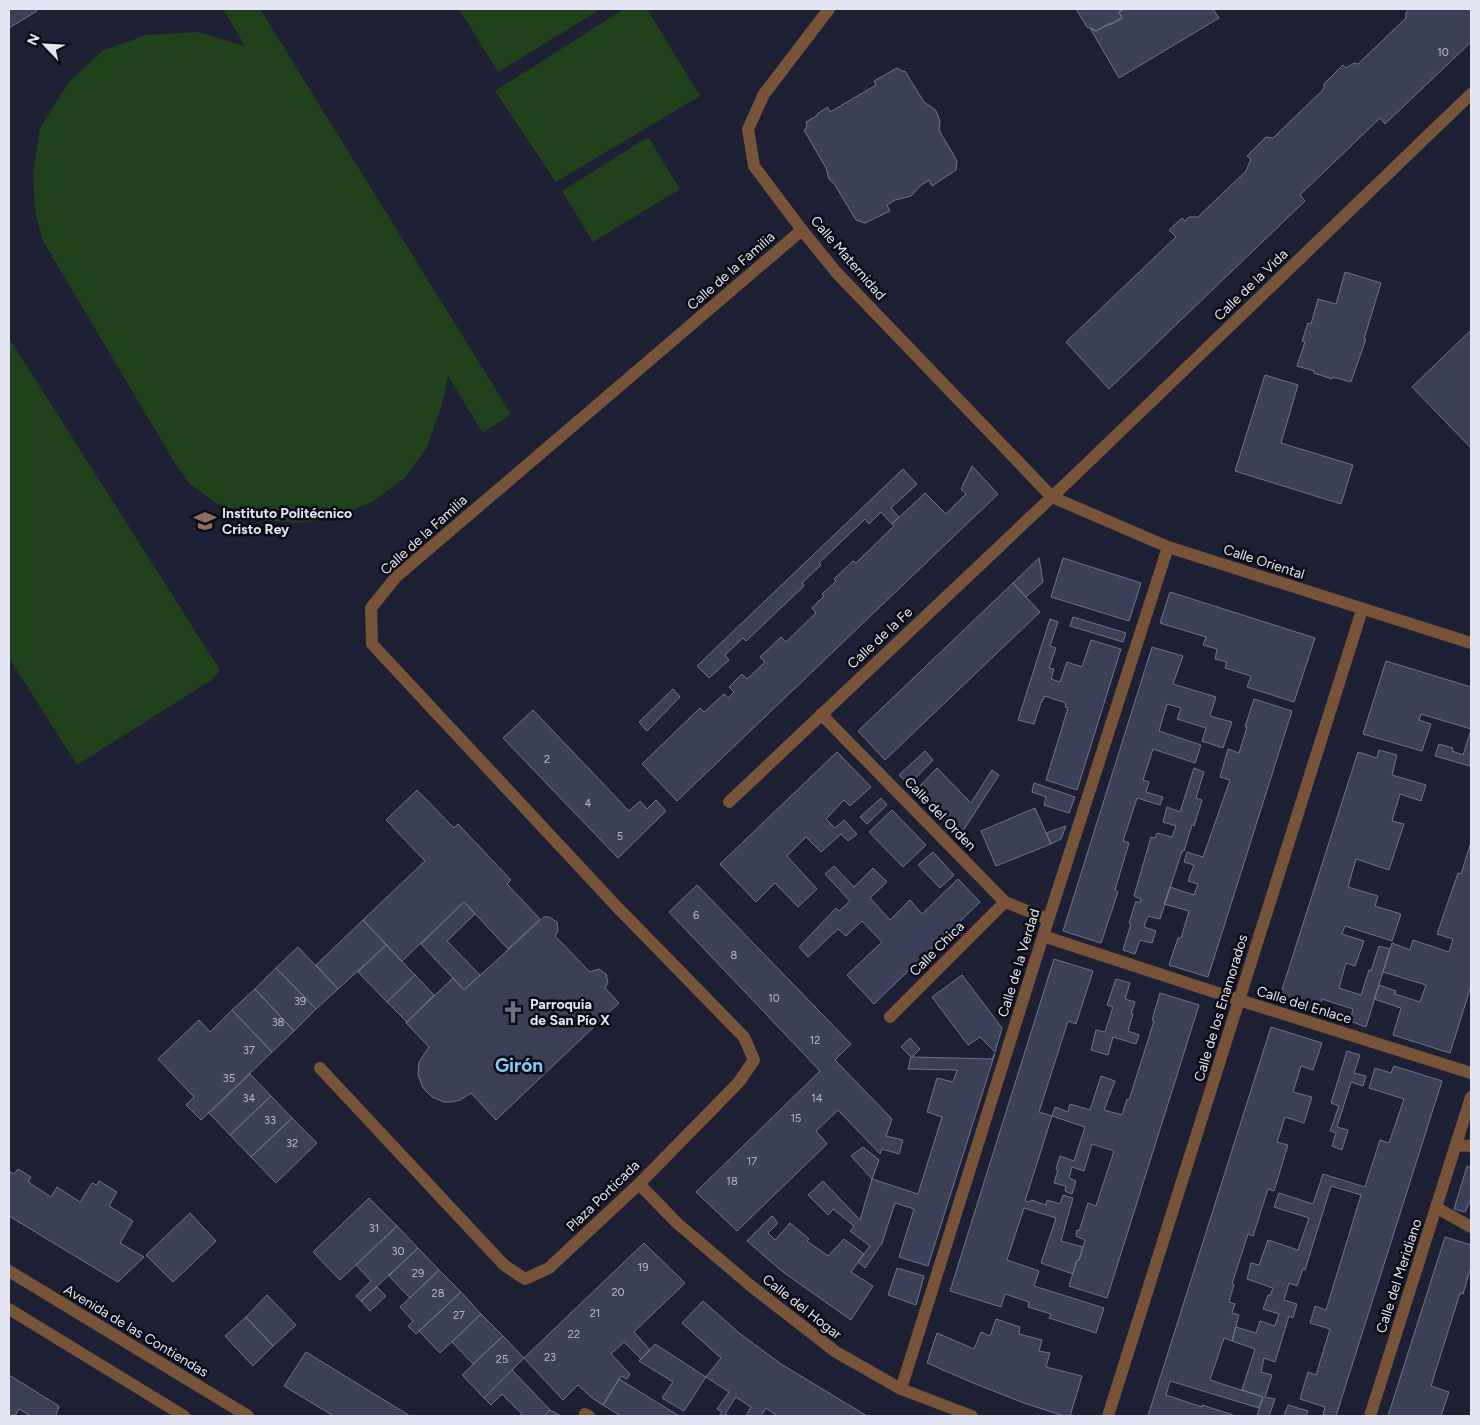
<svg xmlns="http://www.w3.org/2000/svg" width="1480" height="1425" viewBox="0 0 1480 1425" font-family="Figtree,sans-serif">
	<rect width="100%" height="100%" fill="#1d1f34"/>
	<!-- green -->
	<path fill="#1f421b" d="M223 9H260L511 414 483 433 448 376 442 405 427 447 405 478 372 502 337 517 299 523 260 520 216 503 191 485 176 465 43 241 35 212 33 173 40 128 68 83 102 51 146 35 198 32 245 46Z
		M459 9H601L498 72Z
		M624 9H647L700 96 556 182 495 91Z
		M648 137 680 189 593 242 562 191Z
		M9 338 220 670 213 679 77 765 9 658Z"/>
	<!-- building -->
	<path fill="#3c4057" stroke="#70748e" d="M9 9H36L37 11 9 28Z
		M1076 9H1124L1119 12 1122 18 1096 31 1087 27Z
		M1124 9H1213L1219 18 1119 78 1090 28 1096 31 1110 23V25L1122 18 1119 12Z
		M1409 9H1471V42L1385 124 1380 118 1300 195 1305 201 1109 389 1066 342 1176 237 1169 230 1182 218 1185 221 1189 217H1198L1246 171 1251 159 1247 156 1266 137 1273 138 1324 89V84L1343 65 1346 68 1354 63 1358 64 1406 18V13Z
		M897 68 904 72 905 71 924 102 933 108 936 111 940 121 939 130 957 161 956 170 932 186 929 180 920 186 911 196 895 200 887 205 890 211 865 223 856 220 835 185 829 179 826 168 804 130 806 129 807 124 806 122 818 115 817 114 828 107 830 112 876 85 874 81Z
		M1345 272 1381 283 1364 339H1366L1351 382 1333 377 1332 379 1314 373V371L1297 366 1305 342 1302 341 1308 323 1311 324 1318 299 1336 304Z
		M1471 330V448L1412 387Z
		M1265 375 1298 385 1281 443 1353 465 1341 504 1235 471Z
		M972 466 998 494 677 801 642 764 700 708 704 712 724 694 728 698 734 692 729 687 742 674 747 679 765 662 760 657 781 637 786 642 816 613 812 608 824 596 822 594 836 581 834 579 853 561 856 563 894 526 892 524 925 493 946 514 966 494 961 489Z
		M903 469 917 484 891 508 899 517 892 524 881 512 869 524 865 519 819 563 821 565 802 583 804 586 746 641 743 638 725 655 729 660 709 678 697 666Z
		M1039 558 1043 582 1026 597 1013 583Z
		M1063 558 1141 583 1129 621 1051 597Z
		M1013 583 1040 612 885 760 858 731Z
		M1170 592 1315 638 1294 702 1247 687 1251 676 1225 668 1227 662 1215 659 1217 649 1203 645 1206 637 1160 623Z
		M1073 617 1126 633 1123 642 1070 626Z
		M1050 619 1058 622 1050 646 1056 648 1049 668 1054 669 1051 679 1060 682 1067 662 1082 667 1091 640 1121 649 1077 790 1046 780 1068 708 1065 707 1066 703 1045 696 1043 700H1042L1034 724 1018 720Z
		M1152 647 1183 656 1173 684 1216 697 1210 716 1232 722 1223 748 1202 741 1206 728 1177 719 1181 708 1167 704 1159 731 1201 745 1195 763 1153 749 1143 780 1149 782 1146 792 1163 797 1160 805 1137 798 1123 841 1129 843 1115 890 1118 892 1101 943 1063 931Z
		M1386 661 1471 687V729L1421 714 1419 720 1431 724 1422 751 1363 734Z
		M673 689 680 697 647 731 639 722Z
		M1254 699 1292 711 1208 977 1169 965 1178 938H1181L1189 911 1164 904 1170 887 1194 895 1198 884 1188 881 1194 865 1184 862 1187 852 1203 857 1230 780 1220 777 1228 749 1239 753 1247 727H1245Z
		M533 710 629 811 640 801 647 809 656 800 666 811 618 858 503 738Z
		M1471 730 1470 766 1435 756 1439 744 1453 748 1452 751 1463 755Z
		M1379 750 1397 755 1392 775 1426 785 1421 801 1400 794 1392 821 1404 824 1389 870 1356 859 1348 887 1378 896 1375 906 1401 914 1392 941 1345 926 1342 934 1364 941 1355 966 1346 963 1339 988 1361 995 1369 970 1371 971 1379 946 1390 949 1366 1027 1350 1021 1353 1009 1322 999 1318 1012 1279 999 1358 752 1377 758Z
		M925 751 933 760 909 785 899 775Z
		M837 752 871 787 850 806 844 800 826 819 835 828 844 820 857 834 848 841 841 834 821 852 806 837 787 856 817 889 798 907 775 883 756 902 720 864Z
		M937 768 971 803 992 770 999 775 959 837 915 791Z
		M1194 768 1204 772 1196 798 1202 800 1194 826 1192 825 1184 851H1182L1160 919 1148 916 1144 927 1156 931 1152 943 1140 940 1135 954 1123 950 1131 924 1129 923 1136 901 1140 903 1141 899 1134 896 1151 837 1155 838 1157 833 1172 837 1176 826 1163 822 1167 807 1180 812Z
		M1034 783 1075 797 1069 813 1044 805 1046 797 1032 792Z
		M417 790 454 828 458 824 511 880 507 884 540 919 508 949 464 902 402 961 363 920 425 861 386 820Z
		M881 798 887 805 867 824 860 817Z
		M1035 808 1051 844 996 866 981 831Z
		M892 810 926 845 903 867 869 832Z
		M1066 826 1061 839 1051 844 1046 833Z
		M1471 842V986L1450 1053 1393 1035 1401 1008 1374 999 1379 985 1396 991 1395 994 1420 1002 1426 985 1383 972 1390 949 1392 943 1410 950 1413 940 1449 952 1453 939 1437 934 1458 873 1461 874Z
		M933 852 954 875 940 888 918 865Z
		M834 866 854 887 873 868 887 882 870 898 890 920 910 900 922 914 958 879 980 902 874 1004 847 975 882 942 862 921 846 936 838 929 808 957 799 947 836 908 839 911 850 901 825 874Z
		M697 885 851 1044 835 1060 892 1119 886 1136 903 1140 899 1154 882 1149 880 1154 838 1110 816 1131 827 1144 737 1231 696 1192 820 1071 669 912Z
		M464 902 475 914 447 941 480 975 464 990 421 944Z
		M544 917H549L557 922 558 931 555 936 590 972 599 969 606 974 608 982 605 988 619 1003 496 1120 471 1093 460 1100 452 1102H444L432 1097 423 1088 418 1075 419 1062 429 1047 406 1023 453 978 464 990Z
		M363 920 386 945 338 989 316 965Z
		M386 945 415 975 387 1002 358 972Z
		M298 947 338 989 316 1009 276 968Z
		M1054 959 1093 971 1076 1024 1068 1021 1039 1112 1052 1116 1025 1201 1030 1202 1031 1200 1046 1205 1047 1200 1060 1204 1063 1195 1073 1198 1061 1241 1083 1247 1079 1260H1077L1073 1274 1041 1263 1056 1218 1024 1208 1007 1260 1039 1271 1034 1286 1104 1308 1096 1333 1049 1318 1051 1314 1028 1307 1029 1302 1005 1294 1001 1307 950 1291Z
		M276 968 316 1009 294 1031 255 989Z
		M415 975 434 995 407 1022 387 1002Z
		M962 975 1002 1028 995 1052 980 1037 968 1045 932 997Z
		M1116 979 1130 983 1125 999 1135 1002 1131 1014H1133L1128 1031 1139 1035 1136 1044 1113 1037 1108 1055 1091 1050 1096 1030 1105 1032 1113 1007 1107 1005Z
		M255 989 294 1031 272 1052 232 1010Z
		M1160 993 1199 1005 1107 1298 1069 1286 1077 1260H1079L1085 1240 1076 1236 1077 1230 1079 1231 1088 1203 1096 1206 1114 1151 1092 1144 1084 1171 1072 1167 1069 1178 1076 1181 1072 1194 1065 1191 1066 1186 1054 1183 1058 1170 1056 1169 1060 1156 1074 1161 1085 1127 1052 1116 1055 1107 1068 1112 1070 1104 1090 1110 1101 1076 1115 1081 1104 1110 1122 1115 1127 1099 1129 1100 1154 1021 1152 1020Z
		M232 1010 272 1052 201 1120 186 1105 194 1097 158 1059 199 1020 210 1032Z
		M1271 1027 1322 1043 1313 1070 1301 1066 1293 1092 1312 1097 1304 1123 1285 1117 1277 1142 1288 1145 1274 1191 1268 1189 1253 1236 1248 1234 1232 1284 1234 1285 1229 1302 1235 1304 1232 1313 1239 1315 1232 1341 1224 1338 1210 1380 1263 1397 1259 1408 1170 1381 1166 1395 1202 1407V1405L1236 1416H1148Z
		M910 1038 920 1049 912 1057 992 1059 995 1053 928 1266 899 1257 914 1209 895 1203 882 1243 865 1268 858 1262 870 1246 850 1231 854 1226 833 1209 828 1215 808 1195 823 1181 860 1220 872 1179 851 1156 863 1147 879 1160 872 1179 918 1194 942 1117 927 1112 937 1078 953 1082 957 1070 908 1069 911 1057 901 1047Z
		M1347 1051 1360 1055 1354 1073 1366 1076 1363 1086 1351 1082 1337 1127 1348 1130 1342 1150 1332 1146 1336 1133 1330 1131 1339 1106 1331 1103Z
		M1394 1066 1442 1081 1336 1416 1323 1415 1325 1407 1300 1399 1308 1372 1316 1375 1330 1329 1310 1323 1315 1306 1326 1310 1361 1195 1331 1186 1305 1270 1303 1269 1297 1286 1289 1283 1284 1300 1297 1304 1293 1318 1289 1316 1275 1362 1264 1358 1261 1372 1272 1375 1265 1397 1275 1399 1269 1416H1257L1263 1397 1242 1390 1255 1349 1232 1341 1236 1327 1256 1333 1260 1321 1275 1326 1279 1314 1263 1309 1268 1295 1270 1296 1273 1288 1247 1279 1251 1263 1259 1265 1268 1240 1298 1250 1309 1218 1274 1207 1279 1193 1313 1204 1323 1174 1365 1187 1380 1140 1389 1143 1404 1099 1369 1088 1375 1068 1391 1073Z
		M250 1074 271 1096 230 1135 209 1113Z
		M271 1096 292 1118 251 1157 230 1135Z
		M292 1118 317 1143 276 1183 251 1157Z
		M1467 1166 1471 1168V1199L1465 1212 1454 1209Z
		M18 1169 31 1177 28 1182 51 1197 57 1187 80 1202 92 1183 97 1185 99 1181 117 1192 109 1206 133 1221 120 1243 144 1257 118 1282 9 1216V1171L14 1174Z
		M369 1198 397 1226 340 1280 313 1252Z
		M190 1213 216 1241 173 1282 146 1255Z
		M772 1216 778 1223 768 1233 775 1240 790 1223 809 1239 807 1241 828 1256 844 1239 864 1254 851 1272 873 1286 851 1320 783 1272 747 1241Z
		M397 1226 418 1248 361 1301 356 1296 371 1281 356 1265Z
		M1445 1237 1471 1245V1271L1470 1270 1463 1294 1460 1293 1431 1386 1449 1392 1441 1416H1388Z
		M644 1243 685 1283 634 1332 650 1350 641 1359 624 1342 611 1354 630 1374 627 1379 621 1376 603 1405 592 1398 578 1385 563 1400 524 1358Z
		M418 1248 439 1270 410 1298 389 1276Z
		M897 1268 924 1276 916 1305 888 1295Z
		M439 1270 461 1292 416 1334 408 1326 413 1321 400 1307Z
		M377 1287 386 1296 370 1311 361 1301Z
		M461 1292 481 1314 440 1353 419 1331Z
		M267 1295 296 1325 273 1346 246 1317Z
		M703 1301 739 1333 781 1364 867 1416H777L766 1408 761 1416H746L751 1407 736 1397 725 1414 729 1416H719L722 1412 717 1409 729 1392 706 1377 721 1358 682 1323Z
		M481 1314 503 1336 473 1364 452 1342Z
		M246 1317 273 1346 253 1366 225 1336Z
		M996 1319 1020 1327 1019 1334 1042 1340 1039 1351 1050 1353 1046 1367 1082 1376 1070 1416H1064L1024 1403 973 1383 927 1363 937 1333 974 1349 981 1332 990 1336Z
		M503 1336 524 1358 484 1398 462 1375Z
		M655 1344 706 1377 684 1411 662 1398 673 1382 639 1361Z
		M306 1352 410 1416H334L327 1412 284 1386Z
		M512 1370 550 1410 544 1416H519L522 1414 502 1394 491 1405 484 1398Z
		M9 1375 59 1406 56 1416H31L19 1409 15 1416H9Z
		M619 1379 679 1416H621L603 1405Z
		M1288 1405 1308 1411 1306 1416H1284Z
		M550 1410 561 1416H544Z"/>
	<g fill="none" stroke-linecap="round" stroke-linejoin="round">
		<!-- minor -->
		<path stroke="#775337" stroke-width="12" d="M829 9 764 94 748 129 754 166 802 230 836 272 1052 497 1168 547 1471 643
			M821 714 1005 902 1048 919
			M729 802 1074 476 1471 94
			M1043 936 1239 1000 1471 1073
			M890 1017 1005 902
			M320 1068 504 1265 525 1279 549 1268 639 1184 739 1082 754 1060 744 1037 618 908 372 644 371 608 396 577 802 230
			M1457 1145 1471 1146
			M639 1184 677 1223 751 1286 836 1352 901 1389 972 1416
			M1437 1208 1471 1227
			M901 1389 1043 936 1168 547
			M585 1414 589 1416
			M1108 1416 1362 610
			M1370 1416 1471 1097"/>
		<!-- tertiary -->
		<path stroke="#775337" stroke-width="12" d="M9 1271 248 1416
			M9 1309 184 1416"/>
	</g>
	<!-- icons -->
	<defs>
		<symbol id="school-bare" viewBox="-9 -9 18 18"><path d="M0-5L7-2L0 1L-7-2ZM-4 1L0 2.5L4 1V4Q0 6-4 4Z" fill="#8d6e63" stroke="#090a13" stroke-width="2.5" paint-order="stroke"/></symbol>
		<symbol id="church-bare" viewBox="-9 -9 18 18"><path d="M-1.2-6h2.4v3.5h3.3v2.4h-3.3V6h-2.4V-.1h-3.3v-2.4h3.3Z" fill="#6b7280" stroke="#090a13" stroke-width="2.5" paint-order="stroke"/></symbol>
	</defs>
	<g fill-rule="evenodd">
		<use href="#school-bare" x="189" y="505" width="32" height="32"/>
		<use href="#church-bare" x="497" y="996" width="32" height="32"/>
	</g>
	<g text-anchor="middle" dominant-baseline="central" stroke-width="5" stroke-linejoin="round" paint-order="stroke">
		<!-- number labels -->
		<g font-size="11" fill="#babcce">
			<text x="1443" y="52">10</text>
			<text x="547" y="759">2</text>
			<text x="588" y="803">4</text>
			<text x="620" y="836">5</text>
			<text x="696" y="915">6</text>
			<text x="734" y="955">8</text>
			<text x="774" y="998">10</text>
			<text x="300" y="1001">39</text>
			<text x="278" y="1022">38</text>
			<text x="815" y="1040">12</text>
			<text x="249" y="1050">37</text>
			<text x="229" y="1078">35</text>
			<text x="249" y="1098">34</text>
			<text x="817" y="1098">14</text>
			<text x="796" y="1118">15</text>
			<text x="270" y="1120">33</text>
			<text x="292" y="1143">32</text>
			<text x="752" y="1161">17</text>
			<text x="732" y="1181">18</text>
			<text x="374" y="1228">31</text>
			<text x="398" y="1251">30</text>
			<text x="643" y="1267">19</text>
			<text x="418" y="1273">29</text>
			<text x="618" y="1292">20</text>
			<text x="438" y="1293">28</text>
			<text x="595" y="1313">21</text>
			<text x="459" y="1315">27</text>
			<text x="574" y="1334">22</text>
			<text x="550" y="1357">23</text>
			<text x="502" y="1359">25</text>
		</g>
		<!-- street labels -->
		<g font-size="14" fill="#e4e6f5" stroke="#090a13">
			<text transform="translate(848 258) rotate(49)">Calle Maternidad</text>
			<text transform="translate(731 271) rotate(-41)">Calle de la Familia</text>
			<text transform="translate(1251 285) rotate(-44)">Calle de la Vida</text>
			<text transform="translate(424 535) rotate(-42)">Calle de la Familia</text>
			<text transform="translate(1264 562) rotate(18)">Calle Oriental</text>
			<text transform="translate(880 638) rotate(-43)">Calle de la Fe</text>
			<text transform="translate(940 814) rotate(46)">Calle del Orden</text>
			<text transform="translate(937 949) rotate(-45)">Calle Chica</text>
			<text transform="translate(1019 963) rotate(-73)">Calle de la Verdad</text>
			<text transform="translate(1304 1005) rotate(17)">Calle del Enlace</text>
			<text transform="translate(1221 1008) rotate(-73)">Calle de los Enamorados</text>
			<text transform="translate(603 1196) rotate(-44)">Plaza Porticada</text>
			<text transform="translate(1399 1276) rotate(-72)">Calle del Meridiano</text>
			<text transform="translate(802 1307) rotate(38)">Calle del Hogar</text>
			<text transform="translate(136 1331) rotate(31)">Avenida de las Contiendas</text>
		</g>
		<!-- poi labels -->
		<g font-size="14" font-weight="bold" fill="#e4e6f5" stroke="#090a13" text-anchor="start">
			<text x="222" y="513">Instituto Politécnico<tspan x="222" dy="16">Cristo Rey</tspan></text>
			<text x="530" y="1004">Parroquia<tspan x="530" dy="16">de San Pío X</tspan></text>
		</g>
		<!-- district labels -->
		<g font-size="19" font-weight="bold" fill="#80cdfb" stroke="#090a13">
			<text x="519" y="1065">Girón</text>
		</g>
	</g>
	<!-- border -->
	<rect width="1480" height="1425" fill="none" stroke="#e4e6f5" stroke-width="20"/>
	<!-- north arrow -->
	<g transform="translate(45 45) rotate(295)" stroke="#090a13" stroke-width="4" paint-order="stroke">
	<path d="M0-4L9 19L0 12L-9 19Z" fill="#e4e6f5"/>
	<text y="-8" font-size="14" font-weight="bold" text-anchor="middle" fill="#e4e6f5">N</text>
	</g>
</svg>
